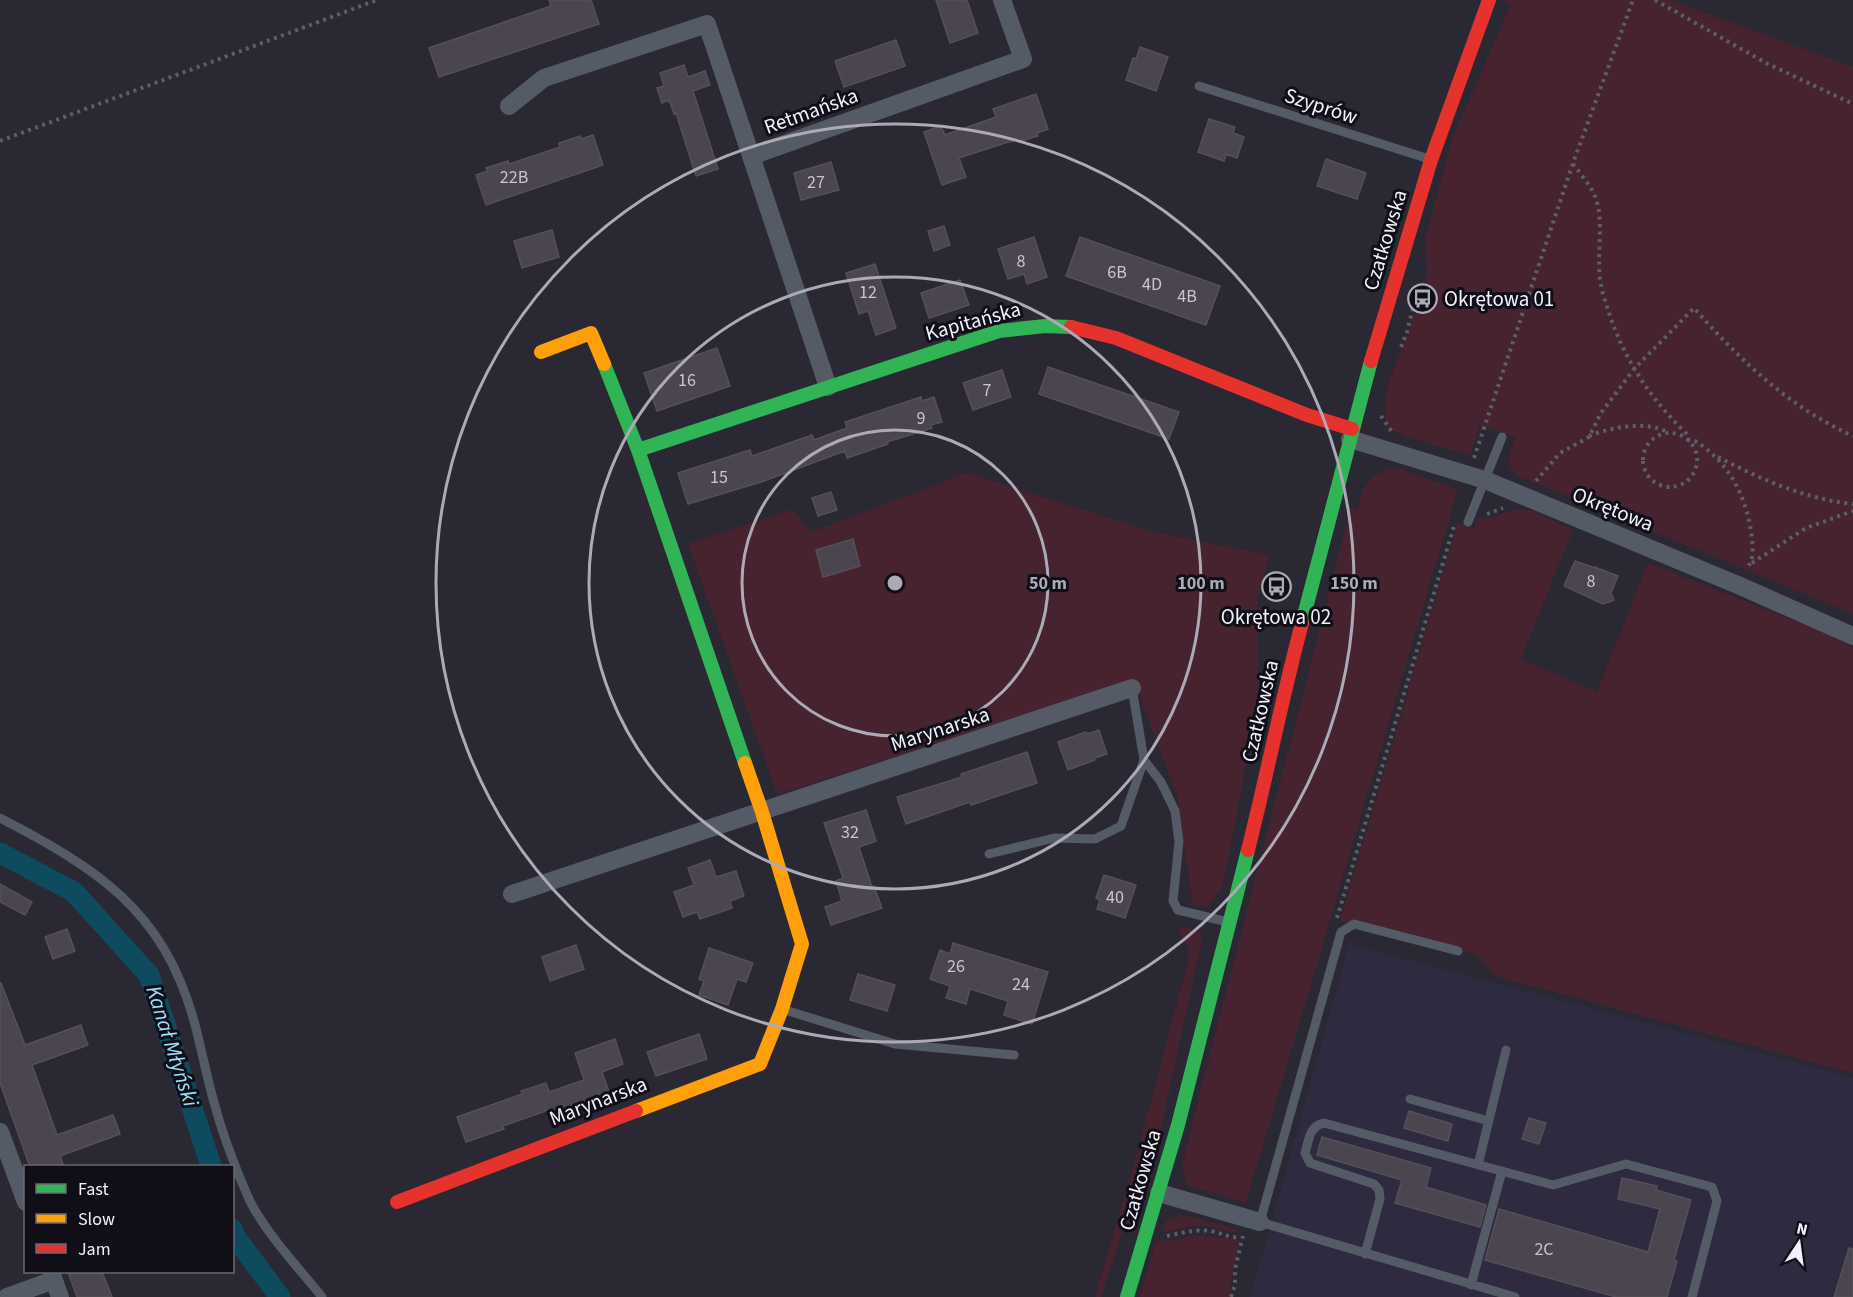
<svg xmlns="http://www.w3.org/2000/svg" width="1853" height="1297" viewBox="0 0 1853 1297" font-family="'Source Sans 3',sans-serif">
	<rect width="100%" height="100%" fill="#2a2833"/>
	<!-- built -->
	<path fill="#2e2a40" d="M1349 944 1853 1078V1297H1249L1271 1225Z"/>
	<!-- green -->
	<path fill="#472330" d="M1503 0H1670L1853 67V614L1516 475 1508 463 1515 437 1480 425 1470 455 1409 438 1387 427 1385 409 1387 387 1416 312 1427 276 1426 236 1452 139 1511 5Z
		M1389 468 1401 469 1458 490 1246 1203 1187 1185 1182 1167C1236 947 1295 728 1351 508L1358 509C1362 487 1368 477 1389 468Z
		M967 473 1153 532 1270 555 1257 598 1259 687 1249 751 1223 884 1209 905H1193L1177 796 1134 681 777 794 688 544 792 509 812 532Z
		M1516 509 1531 510 1573 530 1521 659 1597 692 1648 563 1826 633 1853 648V1073L1495 976 1477 954 1340 921 1458 522 1474 529 1478 518C1491 520 1503 513 1516 509Z
		M1181 925 1203 934 1155 1157 1136 1223 1125 1224 1101 1297H1095L1138 1149 1187 966 1189 947 1179 935Z
		M1178 1215H1185L1239 1230 1233 1233C1219 1229 1204 1224 1189 1226 1179 1228 1171 1233 1160 1231L1167 1220Z
		M1194 1235 1240 1240 1234 1265 1229 1297H1140L1156 1241 1176 1240Z"/>
	<g fill="none" stroke-linecap="round" stroke-linejoin="round">
		<!-- canal -->
		<path stroke="#0f4b5e" stroke-width="21" d="M0 853 74 892 149 975 211 1166
			M232 1229 236 1238 280 1297"/>
	</g>
	<!-- building -->
	<path fill="#4a454e" stroke="#545058" stroke-width="1.5" d="M549 0H591L599 24 439 77 429 48 551 6Z
		M936 0H967L978 33 950 43Z
		M896 40 905 66 844 87 835 61Z
		M1140 47 1168 57 1156 91 1126 80 1133 58 1136 59Z
		M684 65 688 77 705 71 710 85 693 91 718 169 696 176 676 113 674 114 669 100 662 103 657 88 664 86 660 73Z
		M1036 94 1048 129 1037 133 1038 136 1018 142 1017 140 1005 143 959 158 966 177 942 185 924 132 941 126 945 135 996 117 993 109Z
		M1209 119 1235 127 1233 133 1244 137 1237 158 1226 154 1224 161 1198 152Z
		M593 135 603 165 486 205 476 175 488 171 486 168 508 161 509 164 560 147 559 143 580 136 581 139Z
		M1326 159 1366 173 1357 199 1317 186Z
		M831 162 839 190 801 200 794 173Z
		M944 226 950 245 934 251 928 231Z
		M552 230 559 257 522 268 514 241Z
		M1034 237 1047 277 1027 284 1024 274 1008 279 998 249Z
		M1080 237 1220 286 1206 325 1066 276Z
		M875 264 896 328 876 335 868 311 859 314 846 273Z
		M960 280 969 305 929 318 921 293Z
		M717 348 730 386 657 411 644 373Z
		M1048 367 1179 412 1169 439 1039 394Z
		M1002 370 1011 397 973 410 963 383Z
		M921 397 922 401 934 397 942 422 931 425 932 428 887 442 888 444 847 458 845 451 761 482 688 504 678 473 750 450 752 456 812 435 814 440 847 428 845 422Z
		M831 492 837 510 818 516 812 498Z
		M853 539 860 566 823 577 816 550Z
		M1575 561 1595 568V567L1618 576 1611 593 1614 600 1603 604 1564 586Z
		M1099 730 1107 754 1095 758V760L1068 770 1058 742 1086 732 1087 734Z
		M1027 752 1037 783 971 805 970 802 906 824 897 797 962 777 961 774Z
		M866 810 876 841 859 847 872 887 874 886 882 908 831 925 825 907 842 901 836 881 843 878 824 823Z
		M710 860 716 877 736 871 744 896 730 901 732 908 700 919 697 912 683 917 674 892 694 885 688 868Z
		M1104 875 1136 885 1125 918 1097 909 1100 900 1096 898Z
		M0 884 32 902 25 915 0 902Z
		M67 929 75 951 53 959 45 937Z
		M953 943 1048 972 1032 1024 1004 1015 1008 1001 970 989 966 1004 946 998 950 986 930 979 940 950 950 954Z
		M576 945 584 969 550 981 542 957Z
		M709 948 753 963 746 982 737 979 728 1005 699 995 704 981 699 979Z
		M858 974 895 985 887 1011 850 1000Z
		M0 983H1L25 1045 81 1025 84 1035 88 1045 32 1065 57 1135 113 1115 117 1125 120 1134 60 1156 64 1167H30L0 1083Z
		M699 1034 707 1059 656 1076 647 1052Z
		M615 1039 623 1064 602 1072 609 1092 552 1112 551 1109 503 1126 504 1129 466 1142 457 1117 522 1094 521 1091 546 1083 549 1092 584 1080 575 1053Z
		M1409 1111 1452 1124 1448 1141 1404 1128Z
		M1529 1118 1546 1123 1539 1144 1522 1139Z
		M1322 1137 1431 1168 1426 1187 1486 1205 1480 1227 1395 1203 1402 1180 1317 1155Z
		M1622 1178 1657 1186 1656 1190 1691 1200 1674 1260 1677 1261 1667 1297H1616L1485 1260 1499 1209 1648 1252 1660 1209 1618 1199Z
		M1849 1248 1853 1249V1297H1834Z
		M68 1272H102L112 1297H77Z"/>
	<g fill="none" stroke-linecap="round" stroke-linejoin="round">
		<!-- path -->
		<path stroke="#5c5e68" stroke-width="4" stroke-dasharray="3 4.5" stroke-linecap="butt" d="M1655 0 1766 63 1853 104
			M0 141 377 0
			M1573 164C1580 173 1589 184 1594 194 1606 220 1595 257 1601 285 1602 292 1605 300 1607 307 1622 356 1650 399 1687 434L1689 440C1696 440 1700 444 1705 448 1734 470 1748 504 1752 538 1753 550 1754 561 1746 569
			M1401 347 1407 332 1417 291
			M1381 416 1392 432
			M1643 460a27 27 0 1 1 54 0a27 27 0 1 1-54 0Z
			M1589 436C1612 427 1647 420 1669 433
			M1718 457C1760 479 1805 499 1853 504
			M1474 458 1573 163 1633 0
			M1536 481 1560 453 1589 437 1601 413 1634 369 1694 308C1741 361 1789 407 1853 436
			M1487 514 1503 508
			M1752 563 1806 528 1853 511
			M1337 918 1454 526
			M1167 1236C1182 1233 1195 1229 1211 1231 1221 1233 1229 1238 1239 1237
			M1231 1297 1235 1285V1269L1243 1236"/>
		<!-- lane -->
		<path stroke="#555b66" stroke-width="9" d="M1199 86 1429 159
			M1468 522 1502 437
			M1132 688 1144 760 1161 782 1175 811 1179 842 1173 901 1178 910 1228 922
			M0 818C96 868 163 909 194 1021 202 1050 207 1080 216 1109 222 1133 231 1155 240 1178 244 1187 248 1198 253 1207 272 1240 298 1267 322 1297
			M989 854 1054 838 1095 839 1121 826 1144 760
			M1458 951 1354 924 1341 932 1260 1222 1515 1297
			M785 1010 895 1044 1014 1055
			M1410 1099 1489 1121
			M1478 1165 1506 1050
			M1365 1254 1380 1199 1379 1190 1374 1184 1310 1163 1305 1153C1309 1140 1309 1126 1324 1123L1553 1185 1626 1164 1712 1187 1717 1201 1692 1297
			M1471 1285 1502 1171"/>
		<!-- street -->
		<path stroke="#555b66" stroke-width="18" d="M509 106 544 78 707 24 751 156
			M828 387 751 156 1023 59 1002 0
			M1350 439 1485 480 1738 585 1853 636
			M512 894 1132 688
			M0 1132 26 1202
			M1159 1193 1260 1222
			M51 1272 60 1297
			M7 1297 54 1280"/>
		<!-- fast -->
		<path stroke="#30b455" stroke-width="14" d="M604 364 638 450 745 763
			M638 450 999 331 1045 326 1071 327
			M1302 623 1371 361
			M1127 1297 1178 1125 1248 850"/>
		<!-- slow -->
		<path stroke="#ff9f0a" stroke-width="14" d="M541 352 591 333 604 364
			M636 1111 760 1064 782 1009 802 944 762 812 745 763"/>
		<!-- jam -->
		<path stroke="#e5322d" stroke-width="14" d="M1071 327 1116 338 1307 415 1352 429
			M1371 361 1431 160 1489 0
			M1248 850C1267 775 1282 698 1302 623
			M397 1202 636 1111"/>
	</g>
	<!-- distance rings -->
	<g fill="none" stroke="#acaab6" stroke-width="3">
		<circle cx="895" cy="583" r="153"/>
		<circle cx="895" cy="583" r="306"/>
		<circle cx="895" cy="583" r="459"/>
	</g>
	<!-- icons -->
	<defs>
		<symbol id="bus-ring" viewBox="-11 -11 22 22"><circle r="9.5" fill="#100f17" stroke="#acaab6" stroke-width="1.5"/><path d="M-5-6H5V4H4V6H2V4H-2V6H-4V4H-5ZM-3.5-4V0h7V-4ZM-3.5 1.2v1.5H-2V1.2ZM2 1.2v1.5H3.5V1.2Z" fill="#acaab6"/></symbol>
	</defs>
	<g fill-rule="evenodd">
		<use href="#bus-ring" x="1406" y="282" width="33" height="33"/>
		<use href="#bus-ring" x="1260" y="570" width="33" height="33"/>
	</g>
	<g text-anchor="middle" dominant-baseline="central" stroke-width="6" stroke-linejoin="round" paint-order="stroke">
		<!-- number labels -->
		<g font-size="18" fill="#c8c5d1">
			<text x="514" y="177">22B</text>
			<text x="816" y="182">27</text>
			<text x="1021" y="261">8</text>
			<text x="1117" y="272">6B</text>
			<text x="1152" y="284">4D</text>
			<text x="868" y="292">12</text>
			<text x="1187" y="296">4B</text>
			<text x="687" y="380">16</text>
			<text x="987" y="390">7</text>
			<text x="921" y="418">9</text>
			<text x="719" y="477">15</text>
			<text x="1591" y="581">8</text>
			<text x="850" y="832">32</text>
			<text x="1115" y="897">40</text>
			<text x="956" y="966">26</text>
			<text x="1021" y="984">24</text>
			<text x="1544" y="1249">2C</text>
		</g>
		<!-- street labels -->
		<g font-size="21" fill="#f2f0fd" stroke="#100f17">
			<text transform="translate(1321 106) rotate(18)">Szyprów</text>
			<text transform="translate(811 111) rotate(-20)">Retmańska</text>
			<text transform="translate(1385 240) rotate(-73)">Czatkowska</text>
			<text transform="translate(973 321) rotate(-15)">Kapitańska</text>
			<text transform="translate(1613 509) rotate(22)">Okrętowa</text>
			<text transform="translate(1260 711) rotate(-77)">Czatkowska</text>
			<text transform="translate(940 729) rotate(-18)">Marynarska</text>
			<text transform="translate(598 1101) rotate(-21)">Marynarska</text>
			<text transform="translate(1140 1180) rotate(-74)">Czatkowska</text>
		</g>
		<!-- poi labels -->
		<g font-size="21" fill="#f2f0fd" stroke="#100f17" text-anchor="start">
			<text x="1444" y="299">Okrętowa 01</text>
			<text x="1276" y="617" text-anchor="middle">Okrętowa 02</text>
		</g>
		<!-- water labels -->
		<g font-size="22" font-style="italic" fill="#99e0fa" stroke="#100f17">
			<text transform="translate(172 1046) rotate(72)">Kanał Młyński</text>
		</g>
	</g>
	<circle cx="895" cy="583" r="9" fill="#acaab6" stroke="#100f17" stroke-width="3"/>
	<g font-size="18" text-anchor="middle" font-weight="bold" fill="#acaab6" stroke="#100f17" stroke-width="6" stroke-linejoin="round" paint-order="stroke">
		<text x="1048" y="589">50 m</text>
		<text x="1201" y="589">100 m</text>
		<text x="1354" y="589">150 m</text>
	</g>
	<!-- legend -->
	<rect x="24" y="1165" width="210" height="108" fill="#100f17" stroke="#6a6973" stroke-width="1.5"/>
	<rect x="36" y="1184" width="30" height="9" fill="#30b455" stroke="#6a6973" stroke-width="1.5"/>
	<text x="78" y="1195" font-size="18" fill="#f2f0fd">Fast</text>
	<rect x="36" y="1214" width="30" height="9" fill="#ff9f0a" stroke="#6a6973" stroke-width="1.5"/>
	<text x="78" y="1225" font-size="18" fill="#f2f0fd">Slow</text>
	<rect x="36" y="1244" width="30" height="9" fill="#e5322d" stroke="#6a6973" stroke-width="1.5"/>
	<text x="78" y="1255" font-size="18" fill="#f2f0fd">Jam</text>
	<!-- north arrow -->
	<g transform="translate(1799 1243) rotate(13)" stroke="#100f17" stroke-width="4.5" paint-order="stroke">
	<path d="M0-4.5L10 22L0 15L-10 22Z" fill="#f2f0fd"/>
	<text y="-9" font-size="16" font-weight="bold" text-anchor="middle" fill="#f2f0fd">N</text>
	</g>
</svg>
